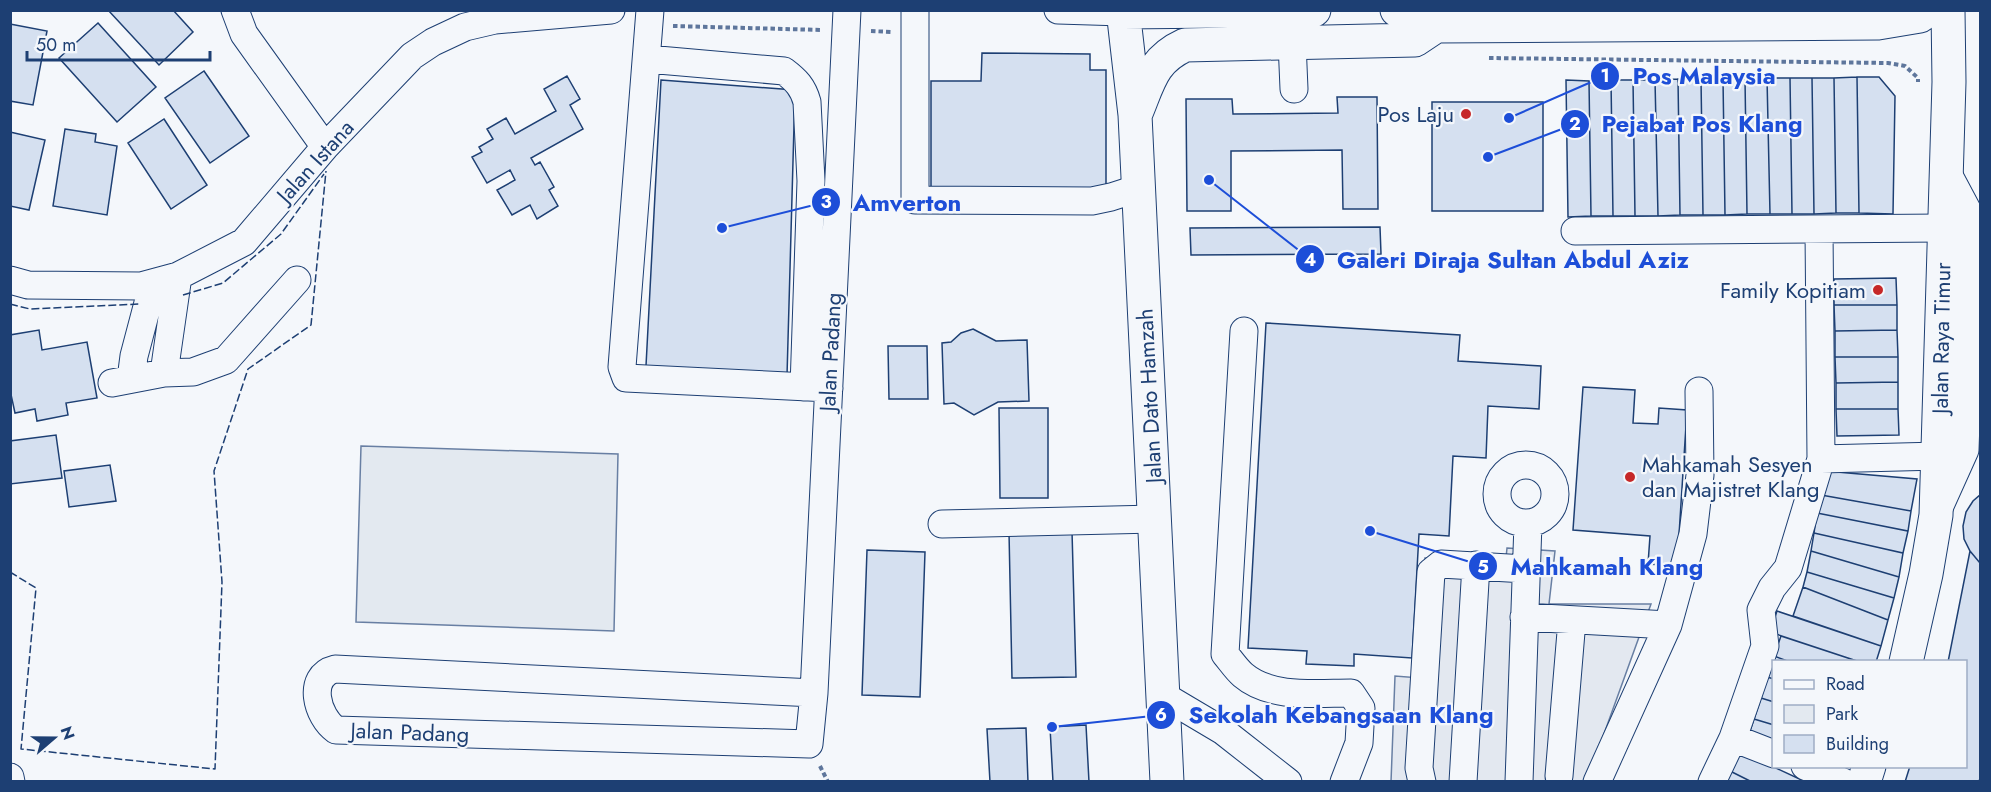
<svg xmlns="http://www.w3.org/2000/svg" width="1991" height="792" viewBox="0 0 1991 792" font-family="Jost,sans-serif">
	<rect width="100%" height="100%" fill="#f4f7fb"/>
	<!-- green -->
	<path fill="#e3e9f0" stroke="#687fa3" stroke-width="1.5" d="M361 446 618 454 614 631 356 622Z"/>
	<!-- parking -->
	<path fill="#e3e8f0" stroke="#687fa3" stroke-width="1.5" d="M1507 548 1555 551 1549 604H1651L1588 778 1586 781 1391 782 1395 676 1420 678 1425 558H1506Z"/>
	<!-- building -->
	<path fill="#d5e0f0" stroke="#1d3f73" stroke-width="1.5" d="M108 10H173L193 32 159 65Z
		M98 23 156 87 117 122 59 58Z
		M10 24 47 31 33 105 10 101Z
		M982 53 1090 54V70H1106V193L931 191V81H981Z
		M204 71 249 136 210 163 165 98Z
		M567 76 580 99 570 105 583 129 531 158 535 165 540 162 554 187 549 190 558 206 537 219 530 205 512 215 497 190 515 180 510 170 487 183 472 157 482 152 479 147 493 139 487 129 506 118 515 134 556 111 544 89Z
		M1857 77H1879L1895 96 1893 214 1859 213Z
		M1857 77 1859 213H1836L1834 78Z
		M1767 78H1790L1792 214H1770Z
		M1767 78 1770 214H1747L1745 79Z
		M1790 78H1812L1814 214H1792Z
		M1812 78H1834L1836 213 1814 214Z
		M1678 79H1701L1703 215H1680Z
		M1678 79 1680 215 1658 216 1655 80Z
		M1701 79H1723L1725 215H1703Z
		M1723 79H1745L1747 214 1725 215Z
		M661 80 795 90 787 376 646 366Z
		M1566 80 1589 81 1591 216 1568 217Z
		M1611 80H1633L1635 216H1613Z
		M1611 80 1613 216H1591L1589 81Z
		M1633 80H1655L1658 216H1635Z
		M1337 97H1377L1378 209H1343L1342 150 1231 151V211H1187L1186 99H1232L1233 114 1338 113Z
		M1432 102H1543V211H1432Z
		M164 119 207 185 171 209 128 143Z
		M65 129 96 134 95 142 117 146 107 215 53 206Z
		M10 132 45 140 29 210 10 206Z
		M1380 227 1381 254 1191 255 1190 228Z
		M1896 278 1897 305H1834V279Z
		M1834 305H1897V330L1835 331Z
		M1266 323 1460 335 1458 361 1541 366 1539 409 1488 406 1486 458 1453 456 1449 536 1419 534 1412 658 1354 654V666L1306 664 1307 651 1248 648Z
		M973 329 996 341 1027 340 1029 401 998 402 974 415 954 403 944 404 942 343 951 342 961 333Z
		M39 330 42 350 87 342 97 398 66 403 68 415 37 421 35 409 15 413 10 390V335Z
		M1897 330 1898 357H1835V331Z
		M888 346H927L928 399H889Z
		M1835 357H1898V382L1836 383Z
		M1898 382V409H1836V383Z
		M1583 387 1635 390 1633 423 1658 424 1659 408 1687 410 1677 566 1648 564 1650 536 1573 530Z
		M999 408H1048V498H1000Z
		M1836 409H1898L1899 435 1837 436Z
		M56 435 62 478 10 484V441Z
		M110 465 116 501 69 507 64 471Z
		M1825 471 1917 479 1911 511 1821 495Z
		M1821 495 1911 511 1908 531 1817 513Z
		M1980 495V563L1970 551 1964 539 1963 526 1966 512 1973 501Z
		M1817 513 1908 531 1903 553 1814 533Z
		M1072 531 1076 677 1012 678 1009 532Z
		M1814 533 1903 553 1899 577 1811 551Z
		M867 550 925 552 920 697 862 695Z
		M1811 551 1899 577 1894 598 1807 572Z
		M1970 551 1980 563V778L1979 782H1905L1910 766H1966V662H1948Z
		M1807 572 1894 598 1888 620 1803 587Z
		M1803 587 1888 620 1881 646 1793 616Z
		M1777 611 1881 646 1876 662H1860L1770 632Z
		M1781 636 1860 662H1790L1774 656Z
		M1774 656 1790 662H1774V679L1767 677Z
		M1767 677 1774 679V702L1761 698Z
		M1761 698 1774 702V725L1754 719Z
		M1754 719 1774 725V748L1747 740Z
		M1086 725 1089 782H1053L1050 727Z
		M1026 728 1028 782H990L987 729Z
		M1739 751 1806 782H1752L1730 771Z
		M1730 771 1752 782H1726Z"/>
	<g fill="none" stroke-linecap="round" stroke-linejoin="round">
		<defs>
			<path id="minor" d="M235 10 244 34 325 147
				M650 10 622 367 626 378 829 388
				M915 10V200L1092 201 1111 197 1139 188
				M1058 10 1123 12
				M1292 42 1294 89
				M647 59 784 71C796 80 803 87 807 102L811 181 804 387
				M1819 229 1821 459
				M1575 231 1943 228
				M10 280 28 285 141 286 178 276 244 242 325 147 412 56 433 42 465 27 495 20 611 10
				M1244 331 1225 654C1231 661 1236 669 1243 675 1271 699 1317 693 1351 693L1361 708 1359 743 1344 782
				M164 373 178 276
				M131 379 134 356 153 284
				M112 383 164 373 193 372 226 360 297 280
				M1497 494a29 29 0 1 1 58 0a29 29 0 1 1-58 0Z
				M1938 510 1965 450 1973 225 1971 217 1946 170
				M942 524 1155 519
				M1524 617 1668 625
				M814 693 335 669C306 676 317 717 336 730L809 744 814 693 847 10
				M1164 696 1223 731 1288 782
				M1774 754 1733 738 1765 646 1761 610 1772 588 1788 568 1821 459 1939 456
				M1805 766 1843 782
				M1559 776 1572 620
				M10 777 11 782
				M1422 782 1419 768 1431 572 1441 564 1525 569
				M1463 782 1476 565
				M1519 782 1528 523
				M1597 782 1668 625 1693 534 1700 475 1699 391
				M1712 782 1733 738"/>
			<path id="major" d="M1123 10 1135 115 1167 782
				M1397 10 1411 11 1436 26 1878 23 1920 16 1927 10
				M1123 12 1314 10
				M1136 113C1149 82 1152 60 1185 45L1415 40 1436 26
				M1906 662 1926 574 1936 515 1949 82 1948 10
				M1864 782 1869 766"/>
		</defs>
		<!-- minor casing -->
		<use href="#minor" stroke="#1d3f73" stroke-width="29"/>
		<!-- major casing -->
		<use href="#major" stroke="#1d3f73" stroke-width="35"/>
		<!-- path -->
		<path stroke="#5e769c" stroke-width="4" stroke-dasharray="4.5 3" stroke-linecap="butt" d="M673 26 822 30
			M871 31 891 32
			M1489 58 1888 63 1905 66 1918 78V82
			M820 766 828 782"/>
		<!-- minor -->
		<use href="#minor" stroke="#f4f7fb" stroke-width="27"/>
		<!-- major -->
		<use href="#major" stroke="#f4f7fb" stroke-width="33"/>
		<!-- fence -->
		<path stroke="#1d3f73" stroke-width="1.5" stroke-dasharray="8 3" stroke-linecap="butt" d="M183 295 223 283 281 234 324 174
			M10 304 30 309 139 304
			M10 572 36 588 21 749 215 769 222 582 214 471 248 369 311 325 326 171"/>
	</g>
	<!-- markers -->
	<g fill="#c62828" stroke="#f4f7fb" stroke-width="2">
		<circle cx="1466" cy="114" r="6"/>
		<circle cx="1878" cy="290" r="6"/>
		<circle cx="1630" cy="477" r="6"/>
	</g>
	<g text-anchor="middle" dominant-baseline="central" stroke-width="4.5" stroke-linejoin="round" paint-order="stroke">
		<!-- poi labels -->
		<g font-size="22" fill="#1d3f73" stroke="#f4f7fb" text-anchor="end">
			<text x="1454" y="114">Pos Laju</text>
			<text x="1866" y="290">Family Kopitiam</text>
			<text x="1642" y="464" text-anchor="start">Mahkamah Sesyen<tspan x="1642" dy="25">dan Majistret Klang</tspan></text>
		</g>
		<!-- street labels -->
		<g font-size="22" fill="#1d3f73" stroke="#f4f7fb">
			<text transform="translate(315 161) rotate(-48)">Jalan Istana</text>
			<text transform="translate(1941 338) rotate(-89)">Jalan Raya Timur</text>
			<text transform="translate(830 352) rotate(-87)">Jalan Padang</text>
			<text transform="translate(1149 396) rotate(-93)">Jalan Dato Hamzah</text>
			<text transform="translate(410 732) rotate(2)">Jalan Padang</text>
		</g>
	</g>
	<!-- callouts -->
	<path fill="none" stroke="#1d4ed8" stroke-width="2" d="M1509 118L1605 76M1488 157L1575 124M722 228L826 202M1209 180L1310 259M1370 531L1483 566M1052 727L1161 715"/>
	<g fill="#1d4ed8" stroke="#f4f7fb" stroke-width="2">
		<circle cx="1509" cy="118" r="6"/>
		<circle cx="1488" cy="157" r="6"/>
		<circle cx="722" cy="228" r="6"/>
		<circle cx="1209" cy="180" r="6"/>
		<circle cx="1370" cy="531" r="6"/>
		<circle cx="1052" cy="727" r="6"/>
		<circle cx="1605" cy="76" r="15"/>
		<circle cx="1575" cy="124" r="15"/>
		<circle cx="826" cy="202" r="15"/>
		<circle cx="1310" cy="259" r="15"/>
		<circle cx="1483" cy="566" r="15"/>
		<circle cx="1161" cy="715" r="15"/>
	</g>
	<g font-size="18" text-anchor="middle" font-weight="bold" fill="#fff">
		<text x="1605" y="82">1</text>
		<text x="1575" y="130">2</text>
		<text x="826" y="208">3</text>
		<text x="1310" y="266">4</text>
		<text x="1483" y="573">5</text>
		<text x="1161" y="721">6</text>
	</g>
	<g font-size="24" text-anchor="middle" font-weight="bold" fill="#1d4ed8" stroke="#f4f7fb" stroke-width="4.5" stroke-linejoin="round" paint-order="stroke">
		<text x="1704" y="84">Pos Malaysia</text>
		<text x="1702" y="132">Pejabat Pos Klang</text>
		<text x="907" y="211">Amverton</text>
		<text x="1513" y="268">Galeri Diraja Sultan Abdul Aziz</text>
		<text x="1607" y="575">Mahkamah Klang</text>
		<text x="1341" y="723">Sekolah Kebangsaan Klang</text>
	</g>
	<!-- border -->
	<rect width="1991" height="792" fill="none" stroke="#1d3f73" stroke-width="24"/>
	<!-- legend -->
	<rect x="1772" y="660" width="195" height="108" fill="#f4f7fb" stroke="#9eadc5" stroke-width="1.5"/>
	<rect x="1784" y="680" width="30" height="9" fill="#f4f7fb" stroke="#9eadc5" stroke-width="1.5"/>
	<text x="1826" y="690" font-size="18" fill="#1d3f73">Road</text>
	<rect x="1784" y="705" width="30" height="18" fill="#e3e9f0" stroke="#9eadc5" stroke-width="1.5"/>
	<text x="1826" y="720" font-size="18" fill="#1d3f73">Park</text>
	<rect x="1784" y="735" width="30" height="18" fill="#d5e0f0" stroke="#9eadc5" stroke-width="1.5"/>
	<text x="1826" y="750" font-size="18" fill="#1d3f73">Building</text>
	<!-- north arrow -->
	<g transform="translate(54 738) rotate(70)" stroke="#f4f7fb" stroke-width="4.5" paint-order="stroke">
	<path d="M0-4.5L10 22L0 15L-10 22Z" fill="#1d3f73"/>
	<text y="-9" font-size="16" font-weight="bold" text-anchor="middle" fill="#1d3f73">N</text>
	</g>
	<!-- scale -->
	<path d="M27 51v9h183v-9" fill="none" stroke="#1d3f73" stroke-width="3"/>
	<text x="36" y="51" font-size="18" fill="#1d3f73" stroke="#f4f7fb" stroke-width="4.5" paint-order="stroke">50 m</text>
</svg>
